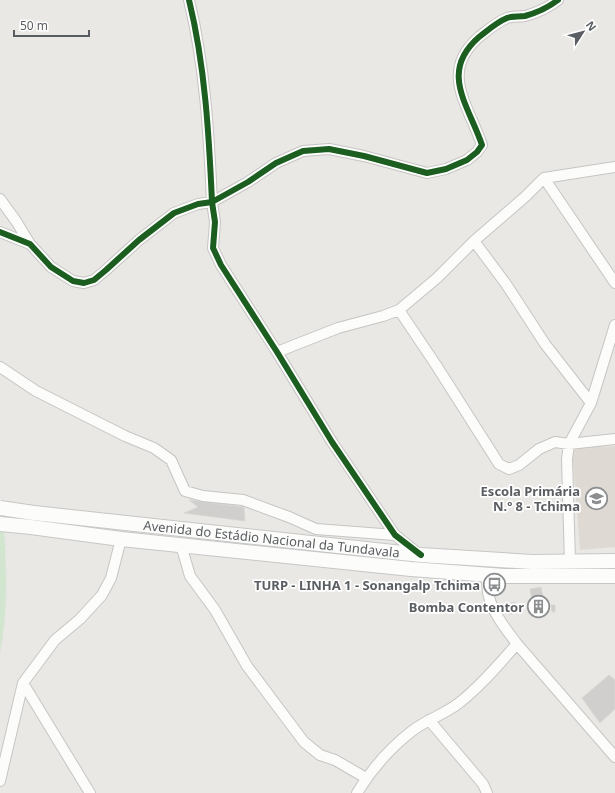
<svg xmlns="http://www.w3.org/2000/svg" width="615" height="793" viewBox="0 0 615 793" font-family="'Noto Sans',sans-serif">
	<rect width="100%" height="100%" fill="#eae8e4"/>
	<!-- education -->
	<path fill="#dedad3" d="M615 446V547L580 550 572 448Z"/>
	<!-- green -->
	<path fill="#d2e6cf" d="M0 531H4C7 572 8 613 0 653Z"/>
	<!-- building -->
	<path fill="#d1cfcd" stroke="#d9d7d3" d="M189 500 244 507 245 521 184 513 198 507Z
		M541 587 543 597 532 599 530 589Z
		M535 598H540L543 615 538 616Z
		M515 602 517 613 509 614 507 604Z
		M551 605H555V612H552Z
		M609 675 615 680V709L600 723 582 698Z"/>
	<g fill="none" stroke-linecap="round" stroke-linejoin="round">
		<defs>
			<path id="street" d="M189 0C205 65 209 135 212 202L248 182 276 163 303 151 329 149 364 156 427 173 446 169 467 160 477 152 482 145C468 104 439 72 479 37 488 30 497 22 507 18 512 16 519 17 525 16 536 13 549 7 558 0
				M544 178 615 283
				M0 199 16 221 30 244
				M0 232 30 244 51 267 73 281 84 283 94 280 106 270 139 240 174 213 198 204 212 202 215 222 213 248 221 265 277 352 332 442 395 535 420 555
				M474 241 506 284 545 344 591 403
				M399 310 436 365 499 464 509 469 519 465 539 449 555 442 569 444 615 439
				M277 352 338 328 383 316 399 310 437 278 474 241 526 196 544 178 615 167
				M0 367 36 391 125 436 154 448 171 460 185 491 203 496 243 500 289 517 316 529 395 535
				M181 545 190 576 215 610 247 666 304 742 320 755 335 760 366 778
				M570 562 567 459 569 444 591 403 615 325
				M487 575C487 582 487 590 489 597 494 615 506 629 517 644L615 757
				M23 683 90 793
				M429 720 483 784 487 793
				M0 781 23 683 55 640 80 619 102 595 111 578 121 539
				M357 793C371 770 390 748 412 731 426 720 445 714 459 703 481 686 499 664 517 644"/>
			<g id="secondary">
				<path id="s1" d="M34 513 421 555 532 562 615 561"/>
				<path d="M31 527 121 539 411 569 504 576H615"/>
			</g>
		</defs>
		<!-- street casing -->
		<use href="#street" stroke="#c5c5c4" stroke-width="12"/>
		<!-- secondary casing -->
		<use href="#secondary" stroke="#c7c7c7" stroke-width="16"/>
		<!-- street -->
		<use href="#street" stroke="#fcfcfb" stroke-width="10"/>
		<!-- secondary -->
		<use href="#secondary" stroke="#fcfcfb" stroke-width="14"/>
		<!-- rail -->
		<path stroke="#e2e2e1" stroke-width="3" stroke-dasharray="1 5" stroke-linecap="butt" d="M0 491C8 544 10 600 0 653"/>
		<defs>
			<path id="secondary-bridge" d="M0 508 34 513
				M0 524 31 527"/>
		</defs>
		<!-- secondary-bridge casing -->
		<use href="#secondary-bridge" stroke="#c7c7c7" stroke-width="16" stroke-linecap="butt"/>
		<!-- secondary-bridge -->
		<use href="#secondary-bridge" stroke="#fcfcfb" stroke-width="14"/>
		<defs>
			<path id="cycleway" d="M189 0C205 65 209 135 212 202L248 182 276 163 303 151 329 149 364 156 427 173 446 169 467 160 477 152 482 145C468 104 439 72 479 37 488 30 497 22 507 18 512 16 519 17 525 16 536 13 549 7 558 0
				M0 232 30 244 51 267 73 281 84 283 94 280 106 270 139 240 174 213 198 204 212 202 215 222 213 248 221 265 277 352 332 442 395 535 421 555"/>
		</defs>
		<!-- cycleway casing -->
		<use href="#cycleway" stroke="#fff" stroke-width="8"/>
		<!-- cycleway -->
		<use href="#cycleway" stroke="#1b5e20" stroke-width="6"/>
	</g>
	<!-- icons -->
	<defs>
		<symbol id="school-ring" viewBox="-11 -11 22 22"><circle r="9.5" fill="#fff" stroke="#8c8e90" stroke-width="1.5"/><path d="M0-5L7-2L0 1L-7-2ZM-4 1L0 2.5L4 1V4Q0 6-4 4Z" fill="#8c8e90"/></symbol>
		<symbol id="bus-ring" viewBox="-11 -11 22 22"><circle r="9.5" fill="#fff" stroke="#8c8e90" stroke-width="1.5"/><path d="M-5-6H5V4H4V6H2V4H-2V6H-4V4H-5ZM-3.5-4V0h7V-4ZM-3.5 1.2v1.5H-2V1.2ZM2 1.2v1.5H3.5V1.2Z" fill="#8c8e90"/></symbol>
		<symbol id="building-ring" viewBox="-11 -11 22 22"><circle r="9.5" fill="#fff" stroke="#8c8e90" stroke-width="1.5"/><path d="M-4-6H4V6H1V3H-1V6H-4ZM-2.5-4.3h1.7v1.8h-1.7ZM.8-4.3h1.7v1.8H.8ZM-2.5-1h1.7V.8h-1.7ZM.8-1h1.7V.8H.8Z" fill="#8c8e90"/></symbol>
	</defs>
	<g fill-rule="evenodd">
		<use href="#school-ring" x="584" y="486" width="25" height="25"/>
		<use href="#bus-ring" x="482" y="572" width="25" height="25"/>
		<use href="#building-ring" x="526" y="594" width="25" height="25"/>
	</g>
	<g text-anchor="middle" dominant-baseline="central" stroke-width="3.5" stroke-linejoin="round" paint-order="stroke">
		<!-- poi labels -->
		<g font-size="13" font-weight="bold" fill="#5a5e62" stroke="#fff" text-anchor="end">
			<text x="580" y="491">Escola Primária<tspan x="580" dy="15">N.º 8 - Tchima</tspan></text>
			<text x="480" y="585">TURP - LINHA 1 - Sonangalp Tchima</text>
			<text x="524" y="607">Bomba Contentor</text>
		</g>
		<!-- street labels -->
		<g font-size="13" fill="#5a5e62" stroke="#fff">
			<text stroke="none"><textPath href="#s1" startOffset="239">Avenida do Estádio Nacional da Tundavala</textPath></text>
		</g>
	</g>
	<!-- north arrow -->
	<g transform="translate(583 32) rotate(54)" stroke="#ffffff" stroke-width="3" paint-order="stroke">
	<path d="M0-3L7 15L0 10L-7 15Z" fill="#5a5e62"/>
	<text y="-6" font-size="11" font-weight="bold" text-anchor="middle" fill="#5a5e62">N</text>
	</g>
	<!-- scale -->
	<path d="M14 30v6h75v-6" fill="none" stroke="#5a5e62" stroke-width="2"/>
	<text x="20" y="30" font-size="12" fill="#5a5e62" stroke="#ffffff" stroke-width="3" paint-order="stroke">50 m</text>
</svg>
